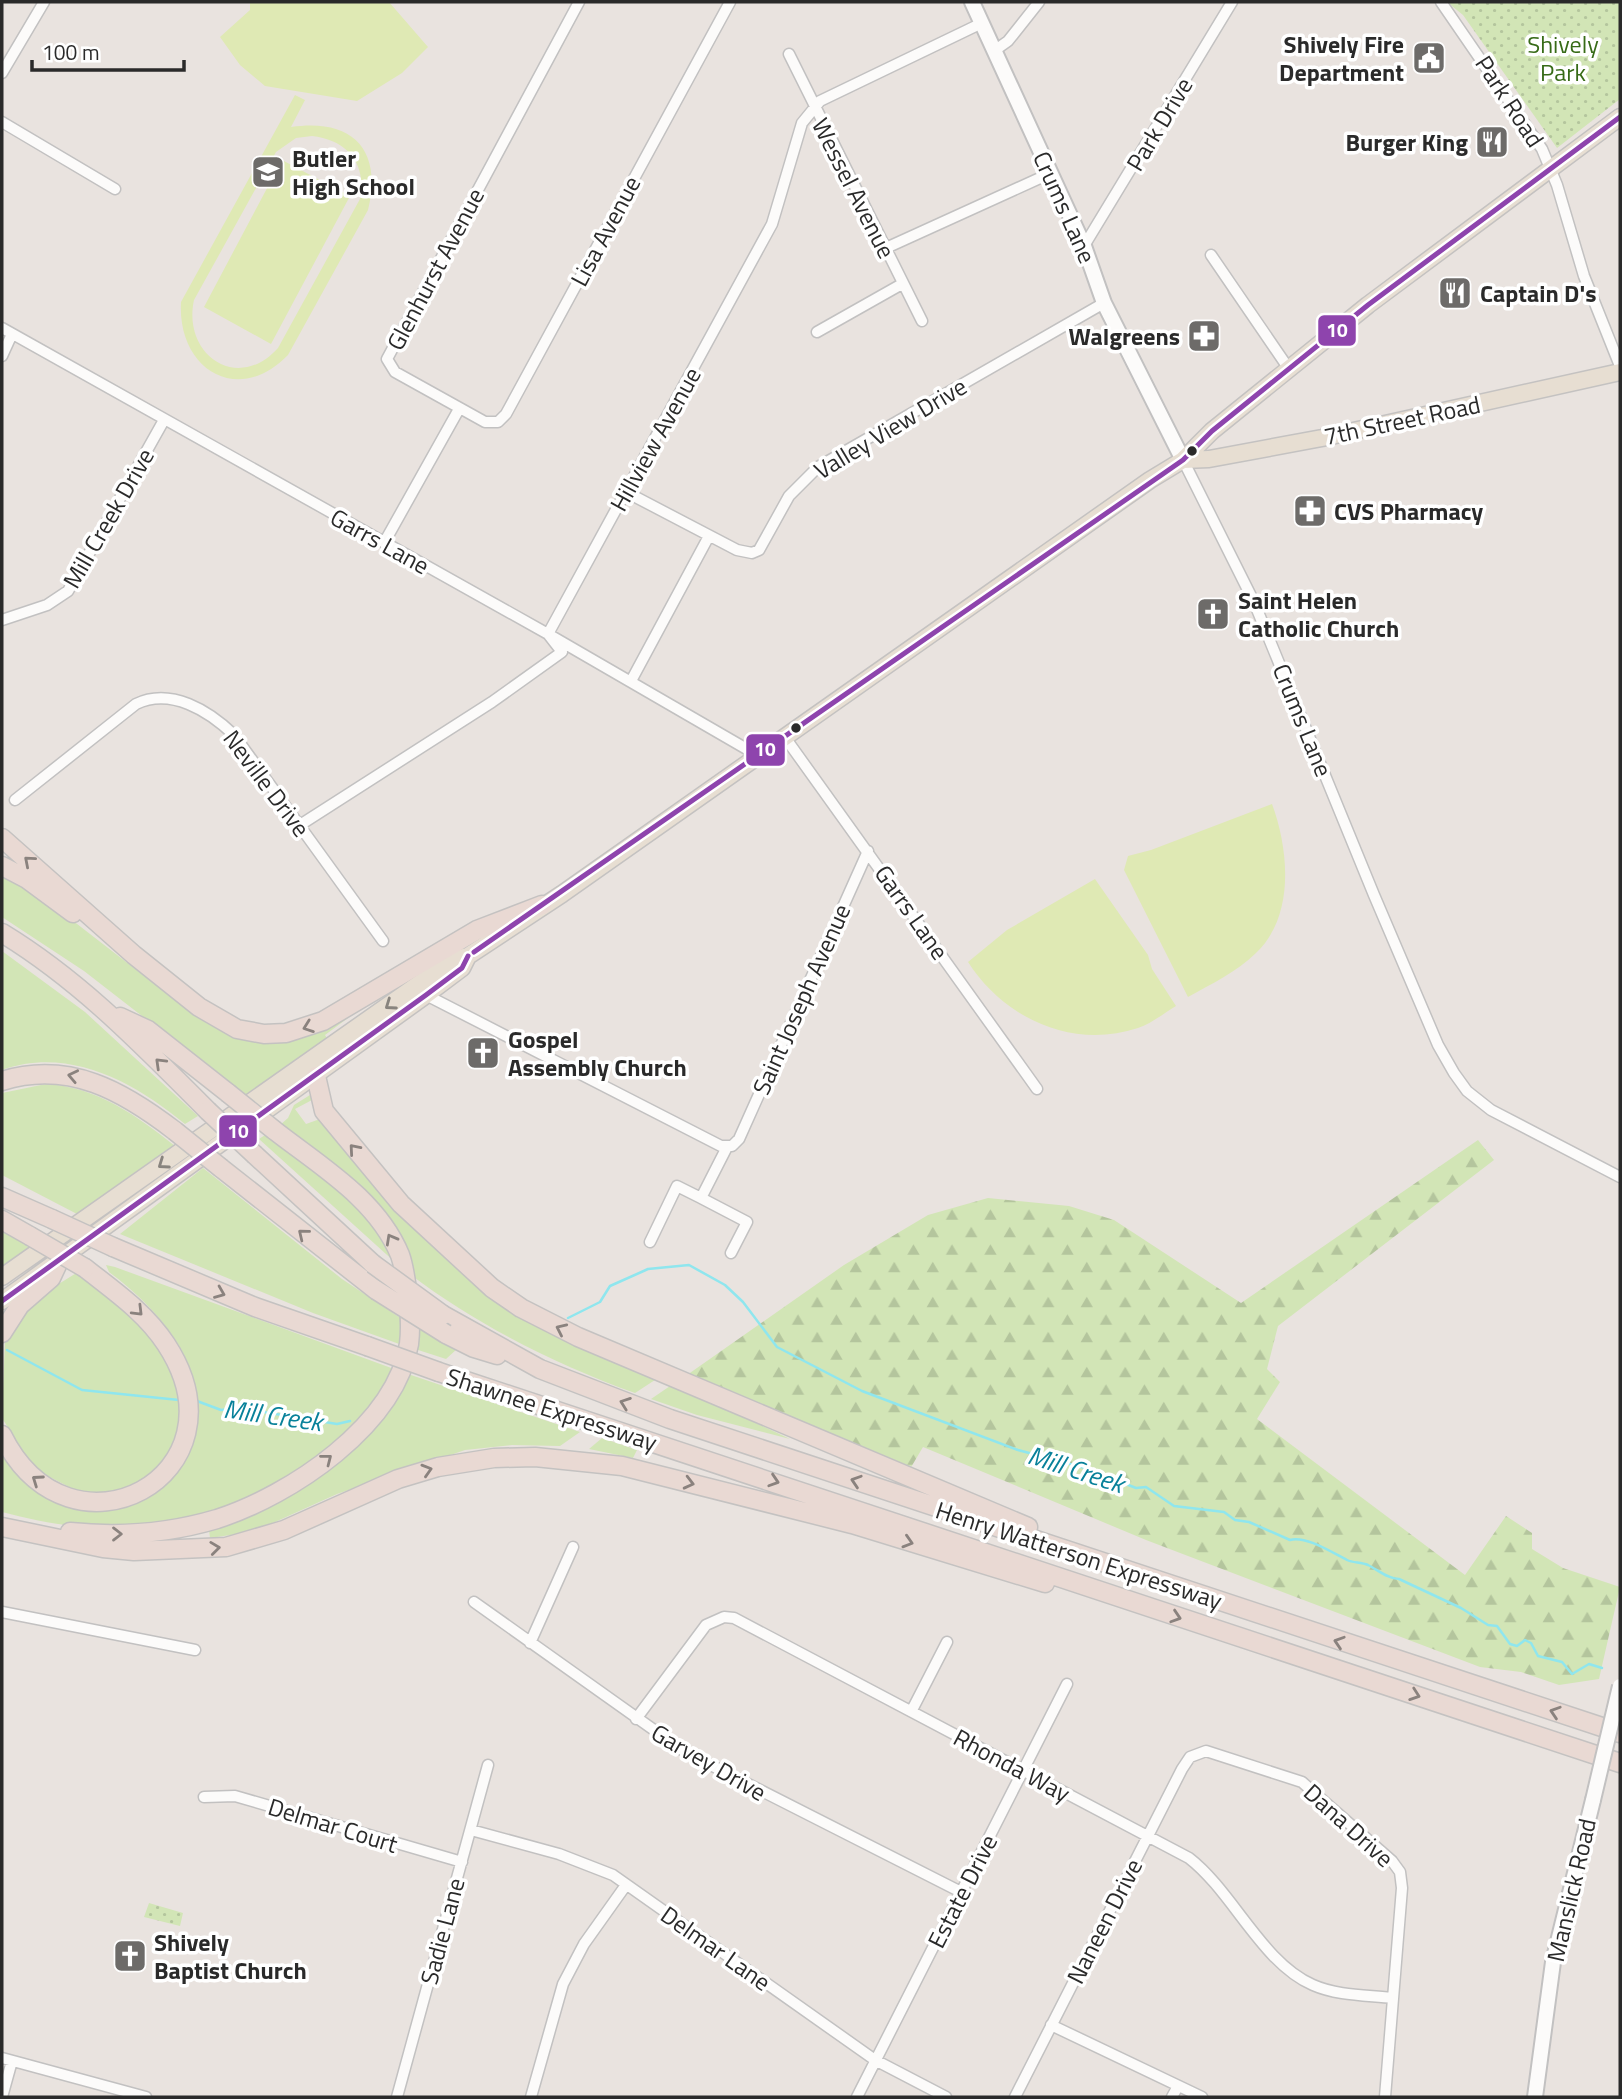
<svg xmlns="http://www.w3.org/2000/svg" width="1622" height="2099" viewBox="0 0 1622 2099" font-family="'Titillium Web',sans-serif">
	<defs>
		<pattern id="forest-firs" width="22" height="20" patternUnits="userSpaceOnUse" patternTransform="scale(1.75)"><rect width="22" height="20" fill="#d2e5b6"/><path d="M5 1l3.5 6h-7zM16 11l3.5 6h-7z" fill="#b4c59d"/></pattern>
		<pattern id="park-dots" width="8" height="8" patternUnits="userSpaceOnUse" patternTransform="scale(1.75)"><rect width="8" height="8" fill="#d2e5b6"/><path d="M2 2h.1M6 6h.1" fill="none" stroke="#b4c59d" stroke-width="1.8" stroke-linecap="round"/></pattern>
	</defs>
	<rect width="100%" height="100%" fill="#e9e3df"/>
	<!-- grass -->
	<path fill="#d2e5b6" d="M2 873 50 903 161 989 221 1026 273 1037 348 1018 325 1035 328 1040 245 1096 84 971 2 917Z
		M2 951 85 1012 198 1116 185 1124C134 1082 69 1046 2 1070Z
		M46 1084C97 1087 136 1115 175 1146L77 1214 2 1175V1093Z
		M310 1095 312 1100 295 1109 306 1124 320 1119 450 1261 658 1378 635 1393C557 1365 477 1325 411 1275L409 1258 280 1125 288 1118 294 1105Z
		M268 1133 339 1189 374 1224 397 1264 259 1139Z
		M203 1168 342 1279 405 1321 402 1345 313 1313 120 1234Z
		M2 1228 31 1249 2 1270Z
		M106 1265 115 1267 394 1369C387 1381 381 1394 373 1405 360 1422 343 1437 327 1450 255 1509 167 1533 75 1526 50 1524 26 1518 2 1512V1451C17 1479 39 1497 70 1505 170 1531 227 1434 181 1349 165 1320 135 1291 109 1272Z
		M78 1272 104 1290 160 1345 180 1393V1433L158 1473 110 1495 75 1490 40 1472 31 1464 2 1418 5 1340 19 1317 49 1290Z
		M419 1328 457 1349 446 1359 415 1349Z
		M408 1374 580 1432 560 1446 512 1445 465 1450 337 1494 275 1522 244 1533 210 1538 209 1530 284 1498Z
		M673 1384 790 1439 697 1415 651 1399Z
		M602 1438 637 1450 633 1458 589 1449Z"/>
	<!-- forest -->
	<path fill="url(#forest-firs)" d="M1478 1140 1494 1160 1278 1326 1267 1369 1280 1382 1257 1419 1465 1575 1506 1516 1532 1533V1549L1563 1568 1620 1587 1599 1679 1559 1685 1521 1672 1480 1667 1146 1540 923 1447 910 1469 687 1375 844 1265 928 1215 988 1198 1069 1206 1114 1220 1241 1303Z"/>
	<!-- park -->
	<path fill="url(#park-dots)" d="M1447 2H1620V99L1557 148 1463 15Z
		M149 1903 183 1913 180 1926 144 1917Z"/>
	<!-- pitch -->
	<path fill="#dfe9b4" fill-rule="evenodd" d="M250 2H389L428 47 402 73 357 101 265 86 240 65 220 37 250 10Z
		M295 95 305 100 291 127C352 118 383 149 368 210L288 355C238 407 177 369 181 302ZM312 136C347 140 367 163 360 199L278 348C238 393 182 355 194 300L276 152 296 138Z
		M282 160 350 196 271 344 204 307Z
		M1272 804C1289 850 1295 916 1256 953 1237 972 1211 984 1188 997L1124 870 1128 856 1151 850Z
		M1095 879 1148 955 1152 969 1176 1006C1164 1013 1151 1024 1138 1028 1072 1050 1004 1018 968 962L1007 930Z"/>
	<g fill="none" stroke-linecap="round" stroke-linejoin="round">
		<!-- stream -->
		<path stroke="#8fe6ee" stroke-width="2.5" d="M568 1318 600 1302 610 1286 648 1269 689 1265 725 1285 743 1302 777 1347 862 1391 1018 1450 1085 1468 1136 1488 1146 1487 1174 1506 1224 1512 1235 1520 1249 1522 1290 1540C1305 1535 1333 1553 1347 1560 1353 1563 1361 1562 1368 1565 1378 1570 1388 1579 1399 1579L1461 1608 1488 1625 1497 1626 1510 1644 1517 1646 1525 1640 1531 1643 1538 1656 1562 1662 1572 1674 1589 1664 1602 1668
			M7 1350 82 1390 179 1400
			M197 1401 221 1410 238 1408 337 1424 350 1421"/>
		<defs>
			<path id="minor" d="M579 2 387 359 395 372 485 422H498L506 414 730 2
				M1441 2 1542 149 1557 185 1584 276 1620 366
				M994 51 1008 41 1039 2
				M789 54 922 321
				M2 73 44 2
				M2 122 115 189
				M1084 246 1232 2
				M886 248 1051 173
				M1211 255 1289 369
				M2 328 548 634 757 755
				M817 332 902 284
				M2 356 12 334
				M1183 460 1254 602 1374 895 1438 1045 1454 1073 1467 1091 1491 1110 1620 1177
				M626 492 737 550 752 553 759 550 789 496 818 467 1104 303
				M384 543 459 409
				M2 620 47 605 68 591 164 420
				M631 681 709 536
				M784 736 1037 1089
				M15 800 136 704C171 687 209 711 234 735L383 941
				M300 825 492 702 562 652 548 634 772 224 802 123 820 101 982 23
				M426 995 721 1146H732L739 1139 868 851
				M701 1198 747 1222 731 1253
				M650 1242 677 1186 701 1198 727 1147
				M474 1602 685 1752 961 1892
				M2 1612 195 1650
				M530 1643 573 1547
				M912 1710 947 1642
				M636 1719 706 1625 724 1617 734 1618 1189 1858C1233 1892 1262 1963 1313 1985 1338 1996 1367 1995 1393 1998
				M204 1797 235 1796 462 1862
				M471 1830 559 1854 613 1875 875 2060 946 2097
				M1051 2025 1202 2097
				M2 2058 146 2097
				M2 2097 12 2061
				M397 2097 488 1765
				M531 2097 563 1984 584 1944 626 1885
				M857 2097 1067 1684
				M1015 2097 1182 1769 1190 1757 1206 1751 1302 1782 1392 1861 1400 1872 1402 1888 1385 2097
				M1172 2097 1178 2086"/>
			<path id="secondary" d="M972 2 1084 246 1104 303 1183 460
				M1535 2097 1553 1962 1593 1800"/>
			<path id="primary" d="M1183 460 1209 459 1322 438 1620 372
				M2 1277 454 959 468 956 562 894 1150 480 1183 460 1212 431 1368 305 1620 117
				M2 1301 426 995 462 968 468 956"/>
			<path id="motorway" d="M2 838 134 955 199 1007 237 1029 264 1034 286 1033 323 1021 477 930 542 905
				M2 866 27 879 73 913
				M2 933C81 981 143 1046 208 1111
				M120 1017 148 1030 228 1093
				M316 1076 324 1111 401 1204 492 1288 521 1308 578 1337 1028 1527
				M2 1081C69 1060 123 1091 175 1131
				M255 1155 373 1264
				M221 1168 376 1290
				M2 1197 52 1219
				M2 1220 30 1236
				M113 1247 255 1307 367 1346
				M443 1315 540 1369 670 1419 1620 1733
				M2 1333 20 1305 51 1278 58 1263
				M446 1334 474 1348 497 1355
				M439 1372 1620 1763
				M2 1435C70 1573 252 1475 166 1344 145 1312 114 1291 85 1268
				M2 1527 103 1548 134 1551 226 1547 284 1530 398 1479 438 1467 494 1458 535 1457 622 1466 852 1524 1045 1583
				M70 1532C119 1537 170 1533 217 1519 291 1495 395 1426 409 1344 411 1328 410 1313 408 1297 406 1283 405 1269 400 1255 377 1199 320 1166 274 1130"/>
		</defs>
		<!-- minor casing -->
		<use href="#minor" stroke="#c2c1c1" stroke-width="13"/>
		<!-- secondary casing -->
		<use href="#secondary" stroke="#c2c1c1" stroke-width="18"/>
		<!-- primary casing -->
		<use href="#primary" stroke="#c4c2c1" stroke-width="19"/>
		<!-- motorway casing -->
		<use href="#motorway" stroke="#c4c2c1" stroke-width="21"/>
		<!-- minor -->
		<use href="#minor" stroke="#fcfbfa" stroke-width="10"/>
		<!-- secondary -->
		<use href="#secondary" stroke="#fcfbfa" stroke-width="14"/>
		<!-- primary -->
		<use href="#primary" stroke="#e7ded2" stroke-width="16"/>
		<!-- motorway -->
		<use href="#motorway" stroke="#e9d9d3" stroke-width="18"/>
		<defs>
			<path id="secondary-bridge" d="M1593 1800 1620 1686"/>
			<path id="motorway-bridge" d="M228 1093 274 1130
				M208 1111 255 1155
				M175 1131 221 1168
				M52 1219 113 1247
				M30 1236 85 1268
				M373 1264 443 1315
				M376 1290 446 1334
				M367 1346 439 1372"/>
		</defs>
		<!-- secondary-bridge casing -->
		<use href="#secondary-bridge" stroke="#c2c1c1" stroke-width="18" stroke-linecap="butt"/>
		<!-- motorway-bridge casing -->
		<use href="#motorway-bridge" stroke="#c4c2c1" stroke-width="21" stroke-linecap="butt"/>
		<!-- secondary-bridge -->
		<use href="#secondary-bridge" stroke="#fcfbfa" stroke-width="14"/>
		<!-- motorway-bridge -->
		<use href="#motorway-bridge" stroke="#e9d9d3" stroke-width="18"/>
		<defs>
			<path id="bus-1" d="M474 952 1183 460 1212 431 1368 305 1620 117
				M2 1301 426 995 462 968 468 956"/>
		</defs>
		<!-- bus-1 casing -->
		<use href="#bus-1" stroke="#fff" stroke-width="10"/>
		<!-- bus-1 -->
		<use href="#bus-1" stroke="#8e44ad" stroke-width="5"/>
	</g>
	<!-- one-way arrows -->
	<defs><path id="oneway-chevron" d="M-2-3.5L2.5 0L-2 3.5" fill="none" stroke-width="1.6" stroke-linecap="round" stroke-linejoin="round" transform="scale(1.75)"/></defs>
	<g stroke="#8a827e">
		<use href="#oneway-chevron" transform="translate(29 861) rotate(-139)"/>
		<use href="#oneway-chevron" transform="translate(308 1027) rotate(160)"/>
		<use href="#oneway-chevron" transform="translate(160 1063) rotate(-136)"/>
		<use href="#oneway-chevron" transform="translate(73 1076) rotate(-168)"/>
		<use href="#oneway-chevron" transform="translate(354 1149) rotate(-131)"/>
		<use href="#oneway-chevron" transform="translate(303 1234) rotate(-141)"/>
		<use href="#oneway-chevron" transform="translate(391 1239) rotate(-119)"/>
		<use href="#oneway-chevron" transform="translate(220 1293) rotate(22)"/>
		<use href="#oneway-chevron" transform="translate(138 1311) rotate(45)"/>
		<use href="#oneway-chevron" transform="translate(561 1329) rotate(-155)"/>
		<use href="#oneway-chevron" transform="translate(625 1403) rotate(-160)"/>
		<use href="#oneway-chevron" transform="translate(327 1459) rotate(-38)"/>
		<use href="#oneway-chevron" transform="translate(427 1470) rotate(-17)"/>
		<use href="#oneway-chevron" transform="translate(37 1480) rotate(-145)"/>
		<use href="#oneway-chevron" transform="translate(774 1481) rotate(18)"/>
		<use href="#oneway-chevron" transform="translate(856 1481) rotate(-162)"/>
		<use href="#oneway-chevron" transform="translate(689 1483) rotate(14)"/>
		<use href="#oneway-chevron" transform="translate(117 1534)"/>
		<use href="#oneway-chevron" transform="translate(908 1542) rotate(17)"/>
		<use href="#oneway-chevron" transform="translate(215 1548) rotate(-7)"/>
		<use href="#oneway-chevron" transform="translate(1176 1617) rotate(18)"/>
		<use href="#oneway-chevron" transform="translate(1339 1642) rotate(-162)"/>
		<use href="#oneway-chevron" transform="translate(1415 1695) rotate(19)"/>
		<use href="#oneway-chevron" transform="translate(1555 1712) rotate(-162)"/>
	</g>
	<g stroke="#88847e">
		<use href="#oneway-chevron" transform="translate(390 1005) rotate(145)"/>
		<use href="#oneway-chevron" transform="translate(163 1164) rotate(145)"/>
	</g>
	<!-- icons -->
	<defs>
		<symbol id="civic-square" viewBox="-11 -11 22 22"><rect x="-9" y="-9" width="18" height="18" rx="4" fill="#6d6b69" stroke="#fff"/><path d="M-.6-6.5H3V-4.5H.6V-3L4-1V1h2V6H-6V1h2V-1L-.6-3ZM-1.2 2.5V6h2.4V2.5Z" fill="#fff"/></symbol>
		<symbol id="restaurant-square" viewBox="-11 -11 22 22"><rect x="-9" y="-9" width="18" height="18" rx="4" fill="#6d6b69" stroke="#fff"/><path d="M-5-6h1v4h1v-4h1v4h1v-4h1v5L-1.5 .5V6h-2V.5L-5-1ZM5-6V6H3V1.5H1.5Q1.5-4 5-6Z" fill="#fff"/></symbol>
		<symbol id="school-square" viewBox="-11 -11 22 22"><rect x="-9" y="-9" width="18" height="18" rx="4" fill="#6d6b69" stroke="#fff"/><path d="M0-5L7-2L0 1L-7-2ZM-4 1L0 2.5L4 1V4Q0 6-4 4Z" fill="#fff"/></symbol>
		<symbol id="pharmacy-square" viewBox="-11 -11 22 22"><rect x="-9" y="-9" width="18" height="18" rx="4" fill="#6d6b69" stroke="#fff"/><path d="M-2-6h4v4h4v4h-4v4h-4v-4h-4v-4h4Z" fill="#fff"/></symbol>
		<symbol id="church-square" viewBox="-11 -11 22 22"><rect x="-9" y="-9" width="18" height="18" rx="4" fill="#6d6b69" stroke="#fff"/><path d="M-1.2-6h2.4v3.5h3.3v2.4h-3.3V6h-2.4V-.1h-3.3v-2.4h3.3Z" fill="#fff"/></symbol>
	</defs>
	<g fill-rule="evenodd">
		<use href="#civic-square" x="1410" y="39" width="38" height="38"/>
		<use href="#restaurant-square" x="1473" y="123" width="38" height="38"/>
		<use href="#school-square" x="249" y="153" width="38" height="38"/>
		<use href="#restaurant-square" x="1436" y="274" width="38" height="38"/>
		<use href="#pharmacy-square" x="1185" y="317" width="38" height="38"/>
		<use href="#pharmacy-square" x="1291" y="492" width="38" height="38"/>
		<use href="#church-square" x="1194" y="595" width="38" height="38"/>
		<use href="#church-square" x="464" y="1034" width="38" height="38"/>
		<use href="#church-square" x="111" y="1937" width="38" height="38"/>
	</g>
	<!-- markers -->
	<g fill="#2a2a2a" stroke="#fff" stroke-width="2.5">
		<circle cx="1192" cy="451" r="6"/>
		<circle cx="796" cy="728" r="6"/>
	</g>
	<g text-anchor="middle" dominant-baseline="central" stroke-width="7" stroke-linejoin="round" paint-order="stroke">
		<!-- poi labels -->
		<g font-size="24" font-weight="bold" fill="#2a2a2a" stroke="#fff" text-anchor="start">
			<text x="1404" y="44" text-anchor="end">Shively Fire<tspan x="1404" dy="28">Department</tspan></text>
			<text x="1468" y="142" text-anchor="end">Burger King</text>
			<text x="292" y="158">Butler<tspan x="292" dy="28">High School</tspan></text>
			<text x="1480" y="293">Captain D's</text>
			<text x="1180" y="336" text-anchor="end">Walgreens</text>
			<text x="1334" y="511">CVS Pharmacy</text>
			<text x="1238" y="600">Saint Helen<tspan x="1238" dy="28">Catholic Church</tspan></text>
			<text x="508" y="1039">Gospel<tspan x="508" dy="28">Assembly Church</tspan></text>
			<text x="154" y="1942">Shively<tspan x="154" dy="28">Baptist Church</tspan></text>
		</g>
		<!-- park labels -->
		<g font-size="24" fill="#376b17" stroke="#fff">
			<text x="1563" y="44">Shively<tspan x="1563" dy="28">Park</tspan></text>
		</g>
		<!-- street labels -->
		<g font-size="24" fill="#2a2a2a" stroke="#fff">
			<text transform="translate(1510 101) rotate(57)">Park Road</text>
			<text transform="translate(1159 124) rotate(-59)">Park Drive</text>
			<text transform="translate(854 188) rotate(63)">Wessel Avenue</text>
			<text transform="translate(1065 207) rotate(66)">Crums Lane</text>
			<text transform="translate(605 231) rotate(-62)">Lisa Avenue</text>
			<text transform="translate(435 269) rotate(-62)">Glenhurst Avenue</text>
			<text transform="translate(1402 420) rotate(-12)">7th Street Road</text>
			<text transform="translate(890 428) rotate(-31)">Valley View Drive</text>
			<text transform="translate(655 439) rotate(-61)">Hillview Avenue</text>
			<text transform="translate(108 518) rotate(-60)">Mill Creek Drive</text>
			<text transform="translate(380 541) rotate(29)">Garrs Lane</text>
			<text transform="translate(1303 720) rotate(68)">Crums Lane</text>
			<text transform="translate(267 783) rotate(53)">Neville Drive</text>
			<text transform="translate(912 912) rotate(55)">Garrs Lane</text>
			<text transform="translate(801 999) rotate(-66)">Saint Joseph Avenue</text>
			<text transform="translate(552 1409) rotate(18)">Shawnee Expressway</text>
			<text transform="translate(1079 1555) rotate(18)">Henry Watterson Expressway</text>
			<text transform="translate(709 1762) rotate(30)">Garvey Drive</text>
			<text transform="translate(1012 1765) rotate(28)">Rhonda Way</text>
			<text transform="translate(333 1825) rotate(17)">Delmar Court</text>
			<text transform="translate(1349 1825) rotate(42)">Dana Drive</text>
			<text transform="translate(1571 1890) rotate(-77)">Manslick Road</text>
			<text transform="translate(962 1891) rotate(-63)">Estate Drive</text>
			<text transform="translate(1104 1921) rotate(-63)">Naneen Drive</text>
			<text transform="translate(442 1931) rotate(-75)">Sadie Lane</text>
			<text transform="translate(716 1948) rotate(35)">Delmar Lane</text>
		</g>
		<!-- water labels -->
		<g font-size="26" font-style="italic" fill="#08819a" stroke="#fff">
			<text transform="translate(273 1415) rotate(8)">Mill Creek</text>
			<text transform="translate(1076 1469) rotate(18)">Mill Creek</text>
		</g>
	</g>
	<g stroke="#fff" stroke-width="2.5">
		<rect x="1317" y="314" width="40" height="33" rx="7" fill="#8e44ad"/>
		<rect x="745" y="733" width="41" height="34" rx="7" fill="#8e44ad"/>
		<rect x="218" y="1114" width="40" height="34" rx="7" fill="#8e44ad"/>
	</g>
	<g font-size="19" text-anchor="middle" font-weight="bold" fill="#fff">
		<text x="1337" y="337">10</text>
		<text x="765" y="756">10</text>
		<text x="238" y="1138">10</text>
	</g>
	<!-- border -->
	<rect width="1622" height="2099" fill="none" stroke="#2a2a2a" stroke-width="7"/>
	<!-- scale -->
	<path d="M32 60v10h152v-10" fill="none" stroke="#2a2a2a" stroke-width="3.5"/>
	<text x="42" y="60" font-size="21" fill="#2a2a2a" stroke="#ffffff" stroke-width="5" paint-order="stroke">100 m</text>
</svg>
